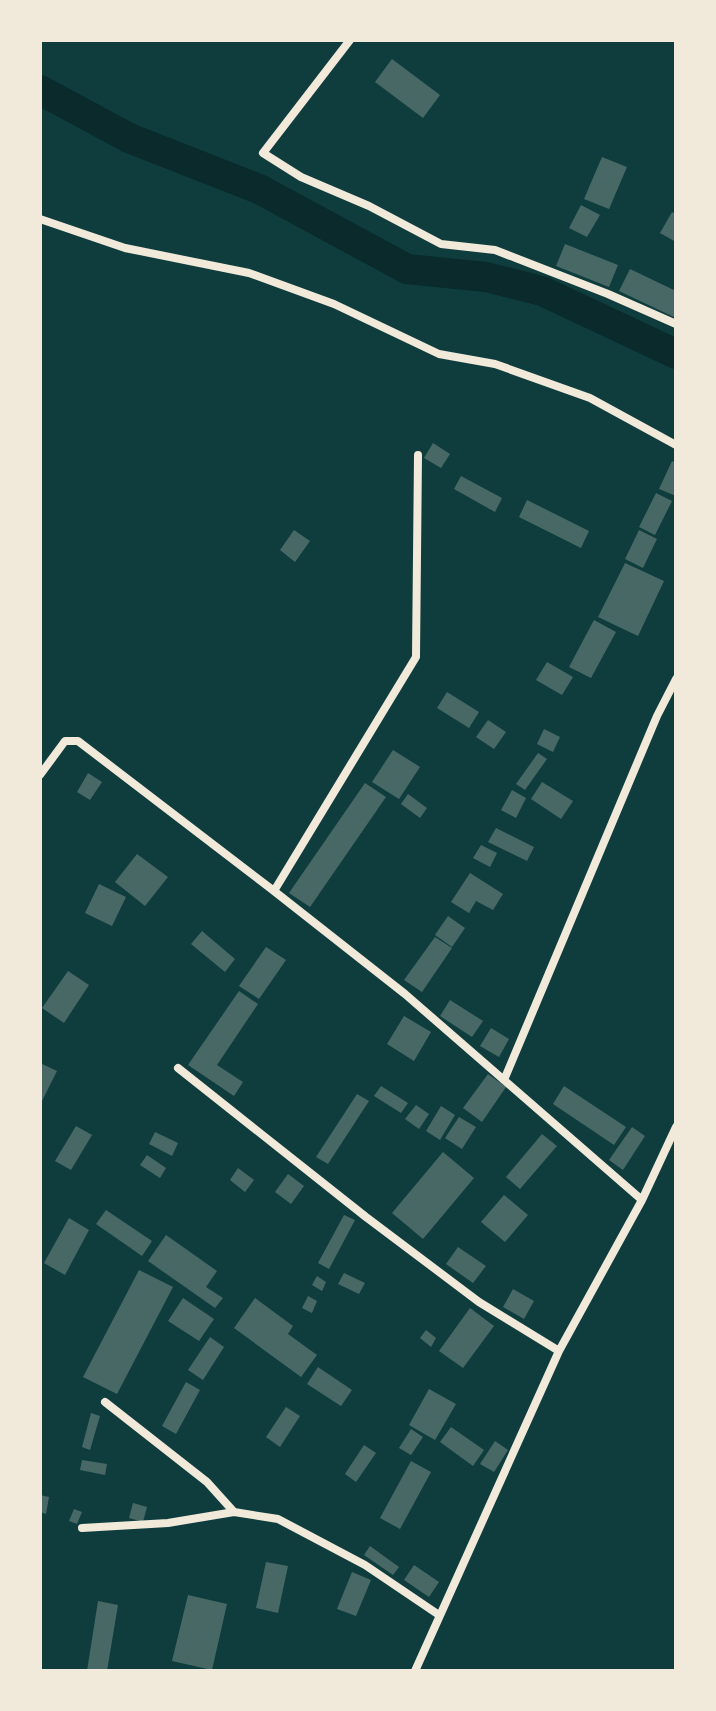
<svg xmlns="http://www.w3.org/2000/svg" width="716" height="1711" viewBox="0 0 716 1711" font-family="Jost,sans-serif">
	<rect width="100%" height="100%" fill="#0f3d3e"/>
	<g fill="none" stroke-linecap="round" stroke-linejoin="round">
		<!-- canal -->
		<path stroke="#0a2a2b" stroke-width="30" d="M40 90 129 138 259 189 407 269 486 277 542 291 676 354"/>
	</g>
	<!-- building -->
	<path fill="#486865" d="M392 59 440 95 423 118 375 82Z
		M602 157 627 167 609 209 584 199Z
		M581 205 600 215 587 237 569 228Z
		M672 212 676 214V242L660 233Z
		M565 244 618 265 609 287 556 266Z
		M630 269 676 291V318L619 291Z
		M433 443 450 454 441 468 424 458Z
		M672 461 676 463V496L659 489Z
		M461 476 502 498 495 512 454 489Z
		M656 493 672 501 655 535 639 527Z
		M527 500 589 531 581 548 519 517Z
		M294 530 310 541 295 562 280 550Z
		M639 530 657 539 643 568 625 559Z
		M625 563 664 581 638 636 598 617Z
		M594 620 616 632 591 678 569 667Z
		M547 662 573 677 562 695 536 680Z
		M447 692 479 712 469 728 437 708Z
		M488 720 506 732 494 749 476 737Z
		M544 729 560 737 553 752 537 744Z
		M393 750 420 767 399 799 372 782Z
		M538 753 547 759 525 790 516 784Z
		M88 773 102 782 90 800 77 792Z
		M542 782 573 801 561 819 531 799Z
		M365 783 386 797 310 907 289 893Z
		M512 790 526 798 516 818 501 810Z
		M408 794 427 808 420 818 401 804Z
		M496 828 534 847 527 861 488 842Z
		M481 845 497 853 490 867 473 858Z
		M137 854 168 877 145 906 115 882Z
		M470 873 503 894 493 910 476 901 469 913 451 902Z
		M99 884 126 897 112 926 85 913Z
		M448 916 465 928 452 947 435 935Z
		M202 931 235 959 225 972 191 944Z
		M435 937 452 948 422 992 404 980Z
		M266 947 286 960 259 999 239 986Z
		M68 971 89 985 64 1023 42 1008Z
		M239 991 258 1004 217 1065 243 1082 234 1096 188 1065Z
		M450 1000 483 1021 472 1037 440 1016Z
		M404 1016 431 1032 414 1061 387 1044Z
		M491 1028 509 1039 499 1057 480 1046Z
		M40 1063 57 1071 40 1105Z
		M488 1074 506 1087 482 1122 463 1108Z
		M381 1086 408 1103 401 1113 374 1096Z
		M564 1086 626 1127 614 1145 553 1104Z
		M357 1094 369 1101 328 1164 316 1157Z
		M416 1105 429 1114 419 1129 405 1119Z
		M441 1106 455 1115 440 1140 426 1131Z
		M459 1117 476 1127 462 1149 445 1138Z
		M76 1126 92 1135 71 1170 55 1161Z
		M632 1127 645 1136 623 1170 609 1160Z
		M155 1132 178 1143 172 1156 149 1144Z
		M542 1134 557 1146 520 1189 506 1177Z
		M443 1152 474 1178 423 1239 392 1213Z
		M147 1155 166 1168 160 1178 140 1165Z
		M238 1168 254 1180 245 1192 230 1180Z
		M288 1174 304 1186 291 1204 275 1192Z
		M504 1195 528 1215 505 1242 481 1222Z
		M106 1210 152 1241 142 1256 96 1224Z
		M344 1215 355 1220 329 1269 318 1263Z
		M69 1218 89 1230 65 1275 44 1263Z
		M166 1235 217 1271 206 1287 223 1298 215 1308 148 1261Z
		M458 1247 486 1266 473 1283 446 1264Z
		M139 1270 173 1287 117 1394 83 1377Z
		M344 1273 365 1283 359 1294 338 1284Z
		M317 1276 326 1282 322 1291 312 1285Z
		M513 1289 534 1301 524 1319 503 1307Z
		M308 1296 317 1301 312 1313 302 1308Z
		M183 1298 214 1319 199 1341 168 1321Z
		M255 1298 293 1326 288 1334 317 1355 301 1377 234 1328Z
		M470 1308 494 1326 463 1368 439 1351Z
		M426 1330 436 1338 431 1347 420 1338Z
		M210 1337 224 1347 203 1380 188 1370Z
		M318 1367 352 1390 341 1406 307 1384Z
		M186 1382 200 1390 176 1434 162 1426Z
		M429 1389 456 1404 435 1440 409 1425Z
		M286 1407 300 1416 280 1447 266 1437Z
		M91 1413 100 1416 90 1450 82 1447Z
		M451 1427 484 1450 473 1466 440 1442Z
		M411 1429 423 1437 411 1455 399 1448Z
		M495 1441 508 1450 494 1472 480 1464Z
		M364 1445 376 1453 356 1482 345 1474Z
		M82 1460 107 1464 105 1475 80 1470Z
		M411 1461 431 1472 400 1529 380 1518Z
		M40 1495 49 1497 46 1514 40 1512Z
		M133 1503 147 1507 143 1522 129 1518Z
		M74 1509 82 1512 77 1524 69 1521Z
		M370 1546 399 1567 393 1575 364 1555Z
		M266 1562 288 1566 278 1613 256 1608Z
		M414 1565 439 1582 429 1597 404 1580Z
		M352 1572 371 1580 356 1616 337 1609Z
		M188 1595 227 1604 212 1670 172 1661Z
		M98 1601 118 1605 107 1671H87Z"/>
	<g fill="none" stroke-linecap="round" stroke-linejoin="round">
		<!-- minor -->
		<path stroke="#f1e9da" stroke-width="8" d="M350 40 263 153 301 177 369 206 441 244 495 250 608 294 676 324
			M40 219 125 248 249 273 334 304 439 354 495 364 590 398 676 445
			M40 775 65 741H78L274 891
			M178 1068 366 1217 479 1302 559 1351
			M504 1080 657 716 676 679
			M642 1200 676 1127
			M105 1402 207 1482 234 1512 278 1519 365 1565 439 1615
			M82 1528 168 1523 234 1512
			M415 1671 559 1351 642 1200 405 994 274 891 416 657 418 455"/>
	</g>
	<!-- border -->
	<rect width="716" height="1711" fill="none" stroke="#f1e9da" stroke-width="84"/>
</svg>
